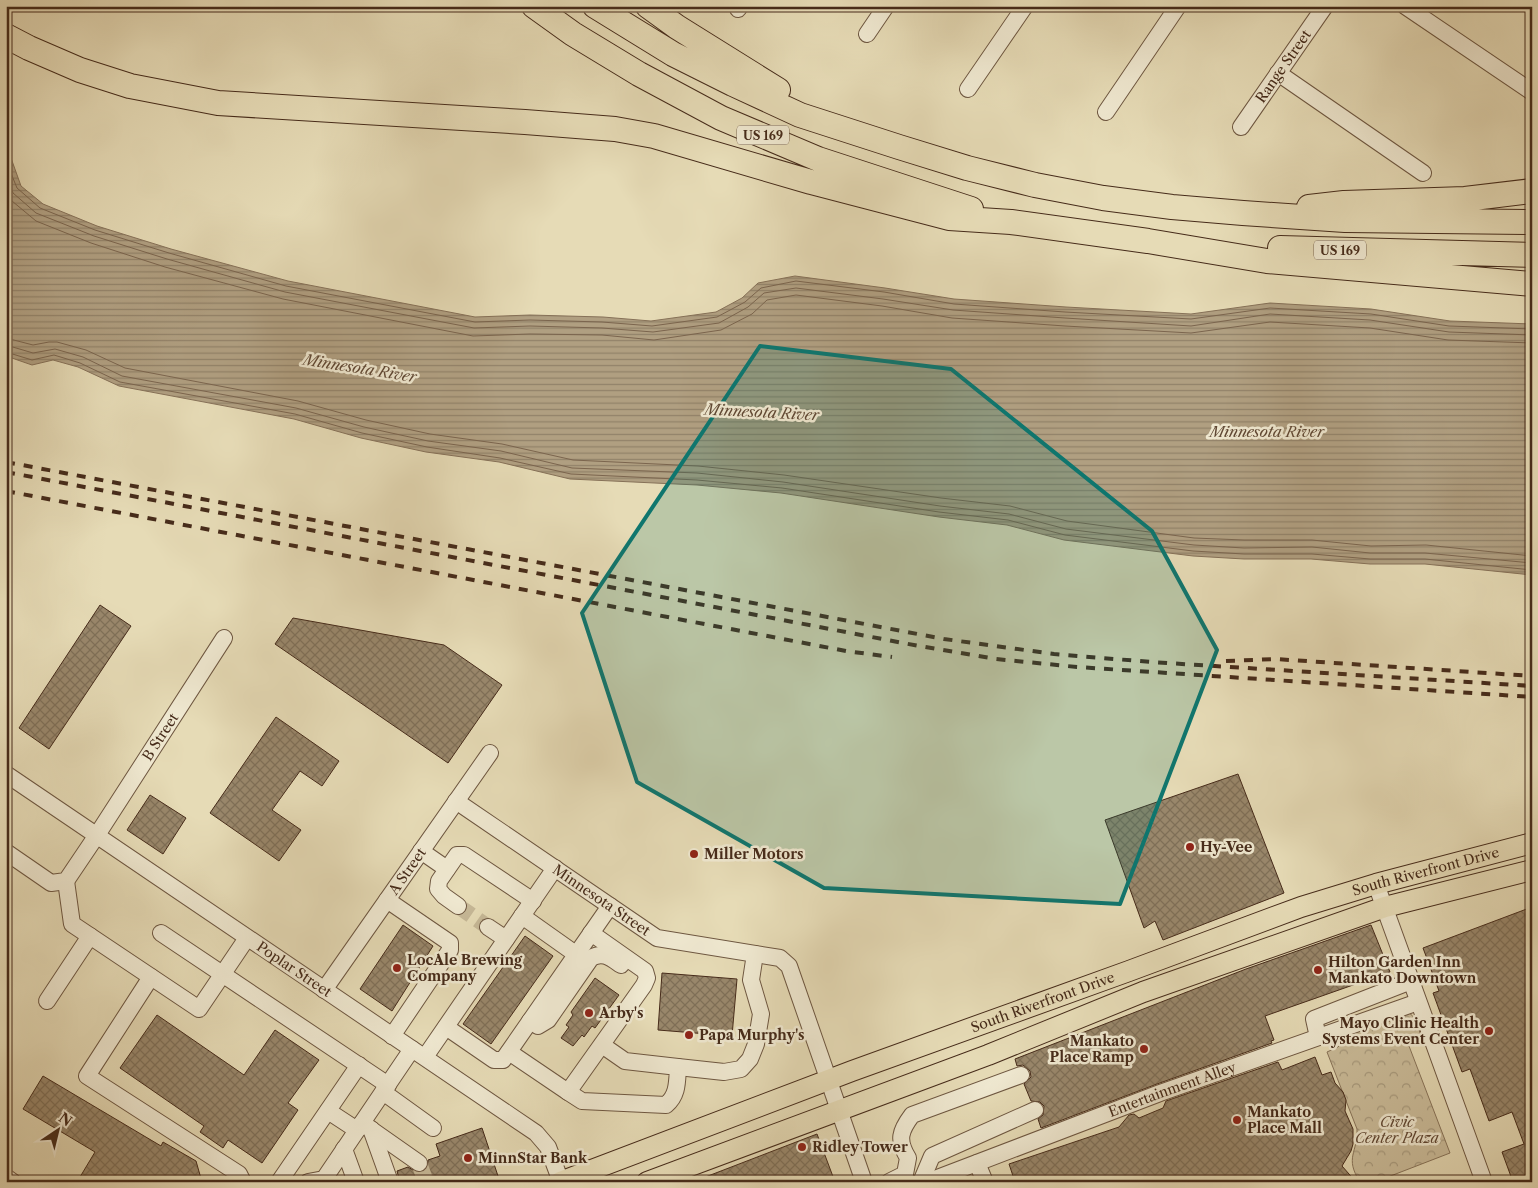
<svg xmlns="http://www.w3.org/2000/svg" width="1538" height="1188" viewBox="0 0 1538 1188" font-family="'Libre Caslon Text',serif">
	<defs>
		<pattern id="park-crowns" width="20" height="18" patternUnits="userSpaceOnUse" patternTransform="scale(1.25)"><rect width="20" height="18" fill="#cbbd9b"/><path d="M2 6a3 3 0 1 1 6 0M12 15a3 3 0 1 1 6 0" fill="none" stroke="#a79a7e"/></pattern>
		<pattern id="water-rules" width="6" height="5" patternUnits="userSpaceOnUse" patternTransform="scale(1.25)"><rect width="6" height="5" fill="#b09f81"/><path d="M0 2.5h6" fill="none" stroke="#918269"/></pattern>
		<pattern id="building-cross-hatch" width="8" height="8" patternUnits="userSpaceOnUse" patternTransform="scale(1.25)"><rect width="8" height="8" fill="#99876b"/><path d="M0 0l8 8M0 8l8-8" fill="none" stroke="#7f6f57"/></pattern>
	</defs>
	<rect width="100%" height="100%" fill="#e6dbb6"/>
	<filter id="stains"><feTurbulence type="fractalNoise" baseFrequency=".004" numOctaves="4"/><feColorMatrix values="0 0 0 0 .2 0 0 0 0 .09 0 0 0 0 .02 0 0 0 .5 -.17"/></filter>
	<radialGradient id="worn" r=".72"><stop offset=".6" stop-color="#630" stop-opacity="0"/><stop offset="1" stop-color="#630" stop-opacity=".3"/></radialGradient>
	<!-- park -->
	<path fill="url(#park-crowns)" stroke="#88745a" d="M1407 1012C1416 1016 1417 1024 1420 1033L1409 1046 1450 1153 1375 1182H1360C1344 1157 1358 1153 1357 1129L1327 1052 1338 1047 1351 1033Z"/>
	<!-- water -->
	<path fill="url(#water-rules)" stroke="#867158" d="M6 156 11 158 21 186 43 204 97 226 171 249 288 281 475 317 530 315 603 317 651 321 716 312 742 298 758 283 795 276 885 288 954 299 1066 307 1191 314 1270 303 1371 309 1450 321 1532 324V575L1425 564H1370L1311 559H1244L1193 556 1064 540 1007 525 939 517 781 493 697 485 570 479 499 462 426 452 361 438 294 419 119 386 78 367 53 360 32 365 6 356Z"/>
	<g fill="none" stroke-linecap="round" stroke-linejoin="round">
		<!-- shore -->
		<path stroke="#7b654e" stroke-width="1" d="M6 161 17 188 40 208 95 230 169 253 286 286 475 322 530 320 602 322 652 326 717 317 745 302 761 288 796 281 884 292 954 304 1065 312 1191 319 1270 308 1371 314 1449 326 1532 329
			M6 177 13 193 36 213 94 236 167 259 285 292 474 328 530 326 602 328 653 332 719 323 748 307 764 293 796 288 883 299 953 310 1065 318 1191 326 1270 314 1370 320 1449 332 1532 335
			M6 196 36 221 91 243 165 267 283 299 473 336 530 334 602 335 654 340 721 330 752 314 767 300 796 295 882 306 952 318 1065 326 1191 333 1270 322 1370 328 1448 340 1532 343
			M6 338 33 345 49 342H57L86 350 125 368 298 401 366 420 430 434 502 444 573 460 698 466 784 475 941 498 1010 506 1067 521 1194 538 1244 540H1312L1371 546 1426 545 1532 556
			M6 345 33 353 55 349 83 357 122 376 296 408 364 427 428 441 501 451 572 468 697 473 783 482 940 506 1009 514 1066 529 1194 545 1244 548 1312 547 1370 553H1425L1532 563
			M6 352 32 360 54 355 80 363 120 382 295 414 362 433 427 447 500 458 571 474 697 480 782 488 939 512 1008 520 1065 535 1193 551 1244 554H1312L1370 559H1425L1532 570"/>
	</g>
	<!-- building -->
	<path fill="url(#building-cross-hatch)" stroke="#462b1a" d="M100 605 131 626 49 749 19 728Z
		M293 618 444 645 502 685 448 763 275 644Z
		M276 717 339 761 322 786 300 771 272 810 301 830 279 861 210 813Z
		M1238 774 1284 893 1163 940 1155 921 1144 928 1105 820Z
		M150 795 186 818 163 854 127 830Z
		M1532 907V1182H1513L1502 1152 1524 1144 1512 1112 1489 1121 1470 1069 1462 1072 1433 993 1439 991 1423 948Z
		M403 925 433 946 392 1011 360 989Z
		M1371 925 1390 972 1265 1016 1274 1040 1271 1041 1272 1043 1157 1084 1041 1128 1038 1119 1043 1115 1044 1106 1040 1102 1031 1101 1024 1084 1031 1077 1030 1071 1023 1065 1017 1066 1015 1059 1246 969Z
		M525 936 553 956 491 1044 463 1024Z
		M662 973 737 979 732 1036 658 1030Z
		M595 978 619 995 595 1028 592 1026 584 1037 582 1035 573 1046 561 1038 569 1027 566 1025 573 1015 571 1012Z
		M157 1015 244 1075 275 1030 319 1060 288 1103 298 1110 262 1163 228 1140 223 1148 200 1132 204 1126 120 1068Z
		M1315 1057 1322 1075 1331 1072 1335 1083 1343 1092 1346 1100 1345 1111 1353 1129V1144L1351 1151 1342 1166 1356 1182H1015L1009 1164 1119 1127 1129 1115 1134 1114 1139 1118 1163 1108 1166 1101 1278 1062 1282 1070Z
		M43 1076 161 1146 163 1142 196 1161 202 1182H77L95 1152 23 1109Z
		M482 1128 498 1176 481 1182H400L397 1171 408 1167 418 1173 423 1172 427 1168 428 1160 440 1156 436 1144Z
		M817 1134 835 1182H695V1181Z"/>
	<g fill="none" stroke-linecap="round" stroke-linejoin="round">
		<!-- minor-tunnel -->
		<path stroke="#c6b897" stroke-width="16" stroke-dasharray="16 8" stroke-linecap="butt" d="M458 906 488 927
			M419 1163 426 1182"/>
		<defs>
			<g id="minor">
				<path d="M1405 6 1532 92"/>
				<path d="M738 9 740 6"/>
				<path d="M867 34 886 6"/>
				<path d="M1278 73 1423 173"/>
				<path d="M968 89 1025 6"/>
				<path d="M1106 112 1178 6"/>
				<path id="s1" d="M1241 127 1325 6"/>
				<path id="s2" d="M6 774 536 1133 548 1147 561 1182"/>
				<path id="s3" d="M456 801 657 938 780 958 789 966 864 1182"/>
				<path d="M421 851 447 869"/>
				<path id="s4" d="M6 852 51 883 66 881 97 835 224 638"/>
				<path d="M66 881 72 924 199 1009 247 938"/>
				<path d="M1376 884 1484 1182"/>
				<path d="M387 900 450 943V950L392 1036"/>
				<path d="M458 906 444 896 438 889 439 881 457 855H464L533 901"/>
				<path d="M522 916 577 955"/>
				<path d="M488 927 506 939"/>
				<path d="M161 933 388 1085"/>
				<path d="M151 977 87 1076 239 1174 243 1182"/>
				<path id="s5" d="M324 990 490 753"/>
				<path d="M47 1001 90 936"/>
				<path d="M530 1021 538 1026 548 1020 591 958C603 951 611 958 621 965"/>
				<path d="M446 1027 494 1060H503L610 906"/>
				<path d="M1318 1037 1314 1019 1411 981"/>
				<path d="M509 1052 568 1092 644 985 647 978 645 971 591 933"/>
				<path d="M425 1057 555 868"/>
				<path d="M678 1067 724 1072 741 1069 750 1059 756 1044 761 1014 751 980 755 954"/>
				<path d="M383 1092 433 1128"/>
				<path d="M568 1092 582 1101 666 1105C678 1095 677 1082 678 1067L625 1061 602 1045"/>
				<path d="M328 1111 357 1130"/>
				<path d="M362 1123 419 1163"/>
				<path d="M371 1129 390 1182"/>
				<path d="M344 1149 356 1182"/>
				<path d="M977 1163 985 1182"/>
				<path d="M6 1177 13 1182"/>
				<path d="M279 1182 359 1065"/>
				<path d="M308 1182 324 1179 412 1049"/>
				<path d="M889 1182 905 1174 908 1158C897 1140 900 1131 912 1115L1021 1075"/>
				<path d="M921 1182 932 1156 1035 1110"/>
				<path id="s6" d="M927 1182 1160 1093 1418 1002"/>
			</g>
			<g id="major">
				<path id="s7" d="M560 1182 852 1071 1129 971 1301 907 1376 884 1532 843"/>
				<path d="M647 1182 988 1055 1143 992 1385 907 1532 870"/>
			</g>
			<path id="highway" d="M534 6 573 34 639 74 721 118 818 159 971 209
				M595 6 673 54 733 84 800 115 899 147 967 168 1035 185 1103 198 1172 207 1243 213 1345 220 1532 222
				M648 6 677 27 778 90
				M6 36 29 48 80 70 130 86 218 103 525 122 615 129 654 136 811 182 949 218 1011 222 1148 241 1267 261 1532 284
				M1309 207 1344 203 1465 199 1532 191
				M1280 248 1532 255"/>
		</defs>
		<!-- minor casing -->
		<use href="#minor" stroke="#6e5741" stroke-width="18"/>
		<!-- major casing -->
		<use href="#major" stroke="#462b1a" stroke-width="22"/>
		<!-- highway casing -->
		<use href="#highway" stroke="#462b1a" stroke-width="26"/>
		<!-- minor -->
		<use href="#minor" stroke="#efe8d0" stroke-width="16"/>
		<!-- major -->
		<use href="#major" stroke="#e6dbb6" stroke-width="20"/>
		<!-- highway -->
		<use href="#highway" stroke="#e6dbb6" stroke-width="24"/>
		<!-- rail -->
		<path stroke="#462b1a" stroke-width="4" stroke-dasharray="9 9" stroke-linecap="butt" d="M6 462 944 639 1054 654 1151 662 1532 686
			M6 472 919 646 996 659 1077 667 1532 697
			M6 491 846 651 892 657
			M1226 661 1275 659 1532 676"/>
	</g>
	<!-- marked area -->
	<path fill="#0f766e" fill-opacity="0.2" stroke="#0f766e" stroke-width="4" stroke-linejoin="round" d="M760 346 951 369 1152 531 1217 650 1120 904 824 888 637 782 582 613Z"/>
	<!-- markers -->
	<g fill="#8f2418" stroke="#efe8d0" stroke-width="2">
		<circle cx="1190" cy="847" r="5"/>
		<circle cx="694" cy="854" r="5"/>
		<circle cx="397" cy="968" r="5"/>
		<circle cx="1318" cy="970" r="5"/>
		<circle cx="589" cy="1013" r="5"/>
		<circle cx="1489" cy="1031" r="5"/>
		<circle cx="689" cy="1035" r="5"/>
		<circle cx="1144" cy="1049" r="5"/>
		<circle cx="1237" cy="1120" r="5"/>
		<circle cx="802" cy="1147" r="5"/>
		<circle cx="468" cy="1158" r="5"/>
	</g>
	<g text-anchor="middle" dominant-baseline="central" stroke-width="5" stroke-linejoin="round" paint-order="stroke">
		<!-- shield labels -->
		<g fill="#efe8d0" stroke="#796451" stroke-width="1">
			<rect x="737" y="125.5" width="52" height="19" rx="4"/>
			<rect x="1314" y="240.5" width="52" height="19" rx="4"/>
		</g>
		<g font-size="12" font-weight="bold" fill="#462b1a">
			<text x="763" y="135">US 169</text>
			<text x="1340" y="250">US 169</text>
		</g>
		<!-- street labels -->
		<g font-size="14" fill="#462b1a" stroke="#efe8d0">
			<text stroke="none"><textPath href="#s1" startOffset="74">Range Street</textPath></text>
			<text stroke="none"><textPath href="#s4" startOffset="242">B Street</textPath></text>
			<text stroke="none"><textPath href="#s7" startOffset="920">South Riverfront Drive</textPath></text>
			<text stroke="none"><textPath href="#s5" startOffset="145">A Street</textPath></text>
			<text stroke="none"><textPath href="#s3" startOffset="176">Minnesota Street</textPath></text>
			<text stroke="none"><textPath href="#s2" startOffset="348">Poplar Street</textPath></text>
			<text stroke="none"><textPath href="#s7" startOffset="515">South Riverfront Drive</textPath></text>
			<text stroke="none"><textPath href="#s6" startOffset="262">Entertainment Alley</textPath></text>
		</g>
		<!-- poi labels -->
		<g font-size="14" font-weight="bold" fill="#462b1a" stroke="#efe8d0" text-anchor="start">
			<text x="1200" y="847">Hy-Vee</text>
			<text x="704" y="854">Miller Motors</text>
			<text x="407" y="960">LocAle Brewing<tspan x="407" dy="16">Company</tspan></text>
			<text x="1328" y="962">Hilton Garden Inn<tspan x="1328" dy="16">Mankato Downtown</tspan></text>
			<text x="599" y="1013">Arby's</text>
			<text x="1479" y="1023" text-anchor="end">Mayo Clinic Health<tspan x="1479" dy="16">Systems Event Center</tspan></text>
			<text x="699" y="1035">Papa Murphy's</text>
			<text x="1134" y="1041" text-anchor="end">Mankato<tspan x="1134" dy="16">Place Ramp</tspan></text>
			<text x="1247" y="1112">Mankato<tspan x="1247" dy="16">Place Mall</tspan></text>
			<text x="812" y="1147">Ridley Tower</text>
			<text x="478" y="1158">MinnStar Bank</text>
		</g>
		<!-- park labels -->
		<g font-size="14" font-style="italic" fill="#614834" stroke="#efe8d0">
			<text x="1397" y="1122">Civic<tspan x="1397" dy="16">Center Plaza</tspan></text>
		</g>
		<!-- water labels -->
		<g font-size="15" font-style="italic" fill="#604834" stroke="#efe8d0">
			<text transform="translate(360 368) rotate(9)">Minnesota River</text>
			<text transform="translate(762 412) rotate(3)">Minnesota River</text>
			<text x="1267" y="431">Minnesota River</text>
		</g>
	</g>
	<!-- margin -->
	<rect width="1538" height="1188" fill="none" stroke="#e6dbb6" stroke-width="25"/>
	<rect x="8" y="8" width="1523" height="1173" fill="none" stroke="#462b1a" stroke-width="2.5"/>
	<rect x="12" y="12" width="1513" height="1163" fill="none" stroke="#462b1a"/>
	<!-- north arrow -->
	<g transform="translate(58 1130) rotate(35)" stroke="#efe8d0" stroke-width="4" paint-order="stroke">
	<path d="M0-4L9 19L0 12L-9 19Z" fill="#462b1a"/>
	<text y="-8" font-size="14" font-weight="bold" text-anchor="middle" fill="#462b1a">N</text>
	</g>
	<rect width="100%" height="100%" filter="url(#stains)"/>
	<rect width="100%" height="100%" fill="url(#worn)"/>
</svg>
